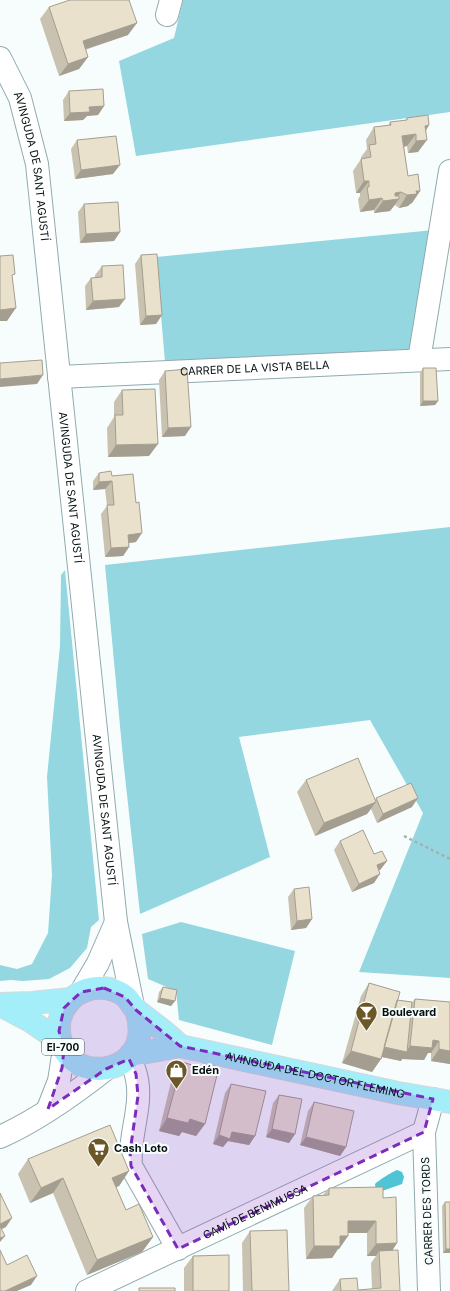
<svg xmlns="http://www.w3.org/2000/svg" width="450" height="1291" viewBox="0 0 450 1291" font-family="Inter,sans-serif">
	<rect width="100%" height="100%" fill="#f7fdfd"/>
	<!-- green -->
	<path fill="#94d7e1" d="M183 0H450V112L136 156 119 61 174 38Z
		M434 230 414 349 165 362 156 257Z
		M450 527V978L359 972 423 813 370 720 239 737 270 857 140 914 123 758 105 565Z
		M65 570 99 920 91 927 87 948 70 968 49 979 23 981 11 980 0 981V965L17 969 32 964 48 933 52 875 47 777 60 646 61 575Z
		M181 922 295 951 272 1045 179 1020 176 991 148 979 142 934Z"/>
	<!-- water -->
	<path fill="#4fc4d4" d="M397 1170 402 1172 404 1177 402 1184 382 1191H376L375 1184C379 1180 392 1172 397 1170Z"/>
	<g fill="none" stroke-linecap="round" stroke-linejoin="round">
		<defs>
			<g id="minor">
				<path d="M167 15 171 0"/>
				<path id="s1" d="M0 58 20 98 37 164 116 922 133 1006"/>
				<path d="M419 360 450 171"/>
				<path id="s2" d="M59 377 450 359"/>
				<path d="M81 992 98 963 116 922"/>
				<path d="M129 1057C131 1063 135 1069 136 1075 144 1105 128 1135 131 1166L178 1249"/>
				<path d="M48 1109 59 1081 64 1049"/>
				<path d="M0 1137C38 1120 73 1095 106 1069"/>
				<path id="s3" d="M87 1291 424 1132"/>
				<path d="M429 1291 424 1132 433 1099"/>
			</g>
			<g id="major">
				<path d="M0 1004 32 1003 71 999"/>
				<path d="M0 1005 32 1022 61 1042"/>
				<path d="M136 1010C160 1080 55 1091 59 1024 60 1013 67 1002 75 996 90 985 112 985 126 997 131 1002 134 1009 140 1013 154 1024 168 1033 180 1046"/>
				<path id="s4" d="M130 1055 180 1046 398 1093 450 1102"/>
			</g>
		</defs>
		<!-- minor casing -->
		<use href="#minor" stroke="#91aaae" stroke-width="24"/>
		<!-- major casing -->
		<use href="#major" stroke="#d7d9d9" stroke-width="24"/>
		<!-- path -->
		<path stroke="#a8afaf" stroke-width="2.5" stroke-dasharray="3 3" stroke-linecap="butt" d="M404 836 450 859"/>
		<!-- minor -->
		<use href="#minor" stroke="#fff" stroke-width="22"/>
		<!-- major -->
		<use href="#major" stroke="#a3eef8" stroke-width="22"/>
	</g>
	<!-- wall -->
	<path fill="#c9c2b0" d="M49 7 128 35 85 50 88 57 79 69 59 76 40 19Z
		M69 91 104 106 98 115 87 116 83 120 64 121 63 100Z
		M407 118 429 125 426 131 418 152 408 153 407 146 404 147 408 176 420 191 412 203 410 204 408 206 399 208 395 205 390 211 374 213V210L360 212 358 199 360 196V193H356L353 171 361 159V157L367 149 366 140 374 127 388 126 390 122 405 121Z
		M77 140 113 174 75 179 71 149Z
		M84 204 120 232 114 241 80 243 78 212Z
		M141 255 162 315 156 324 140 325 135 264Z
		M102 266 119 307 86 310 85 286 91 278 95 277V275Z
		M423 368 438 401 435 405 420 406V373Z
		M165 371 185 436 162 437 159 380Z
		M122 390 149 456 108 457 107 428 114 417V402Z
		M99 473 112 476 136 542 129 543V547L123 556 105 557 101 514 107 506 105 489 93 490V481Z
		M306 780 375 800 376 798 412 807 377 823 371 809 367 814 315 836 297 792Z
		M340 841 374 854 387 861 380 870H379L374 883 352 892 334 850Z
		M294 889 312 919 306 928 291 930 288 897Z
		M369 983 397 1000 412 1002 415 999 450 1002V1064L431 1061V1053H428L424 1060 402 1059 401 1061 382 1057 381 1059 372 1072 342 1063 361 996Z
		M163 987 175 1001 171 1006 157 1002 159 992Z
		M182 1062 201 1067 203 1064 205 1124 196 1136 182 1132 179 1136 159 1131 173 1074Z
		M231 1084 255 1136 249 1145 228 1141 223 1147 213 1144 225 1093Z
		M279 1095 295 1134 289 1143 266 1137 273 1103Z
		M314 1102 346 1147 340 1156 300 1145 308 1111Z
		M28 1159 129 1171 119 1186 116 1187 126 1210 153 1237 142 1252 87 1275 53 1193 30 1203 18 1174Z
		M329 1188 383 1198 400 1291H332L340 1279 358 1290 372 1289 371 1263 376 1256H367V1233H348V1236L339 1249H338L332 1258 306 1259 304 1208 313 1196 323 1195Z
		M445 1202 450 1253H443L442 1206Z
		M250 1231 289 1291H243L242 1243Z
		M193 1256 229 1291H184V1268Z"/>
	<!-- shaded-wall -->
	<path fill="#a49e90" d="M137 23 128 35 74 53 83 41Z
		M88 57 79 69 59 76 68 64Z
		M104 106 98 115 87 116 83 120 64 121 70 113 89 107Z
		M429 125 421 138 425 126Z
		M416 134 407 146 394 148 402 136Z
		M427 140 418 152 408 153 416 141Z
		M120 165 113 174 75 179 81 170Z
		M364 181H369L360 193H356Z
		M416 191H420L412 203 410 204 408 206 399 208 407 195Z
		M401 192 396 199H399L390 211 374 213 383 201 395 193Z
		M382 198 374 210 360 212 369 200Z
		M120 232 114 241 80 243 86 234Z
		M125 299 119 307 86 310 93 301Z
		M16 308 7 321H0V310Z
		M162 315 156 324 140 325 146 316Z
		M43 375 37 384 0 387V379Z
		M423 401H438L435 405 420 406Z
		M191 427 185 436 162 437 168 428Z
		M158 444 149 456 108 457 116 445Z
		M112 481 105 489 93 490 99 482Z
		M142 533 136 542 122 544 128 535Z
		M129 547 123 556 105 557 111 548Z
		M418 798 412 807 377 823 383 814Z
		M376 802 367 814 315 836 324 823Z
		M387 861 380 870 370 874 377 865Z
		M380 874 374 883 352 892 359 884Z
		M312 919 306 928 291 930 297 921Z
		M160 998 175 1001 171 1006 157 1002Z
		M433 1040 439 1041 431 1053H428L424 1060 402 1059 401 1061 377 1056 383 1047 406 1052 410 1046Z
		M439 1049 450 1051V1064L431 1061Z
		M351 1051 381 1059 372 1072 342 1063Z
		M167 1118 190 1119 205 1124 196 1136 182 1132 179 1136 159 1131Z
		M272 1129 295 1134 289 1143 266 1137Z
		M232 1132 255 1136 249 1145 228 1141 223 1147 213 1144 219 1135Z
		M306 1137 346 1147 340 1156 300 1145Z
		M129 1171 119 1186 102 1193 112 1178Z
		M63 1178 53 1193 30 1203 41 1188Z
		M12 1218 6 1227 0 1230V1224Z
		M348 1221H376L367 1233H339Z
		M5 1236 0 1242V1238Z
		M340 1236H348L339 1249H338L332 1258 306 1259 314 1246Z
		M153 1237 142 1252 87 1275 97 1260Z
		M397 1243 389 1256 379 1251 376 1256H367L376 1244Z
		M446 1249H450V1253H443Z
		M37 1276 31 1285 17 1291H5Z"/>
	<!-- building -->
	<path fill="#eae1cd" stroke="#a49e90" d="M70 0H129L137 23 83 41 88 57 68 64 49 7Z
		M103 89 104 106 89 107 90 112 70 113 69 91Z
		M428 115 429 125 425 126 427 140 416 141V134L402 136 408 176 418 174 420 191H416L417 194 407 195 401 192 395 193V196H399V199L383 201 382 198 369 200 367 187H369V181H364L361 159 371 157 369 145 376 144 374 127 391 125 390 122 407 120V118Z
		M116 136 120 165 81 170 77 140Z
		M118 202 120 232 86 234 84 204Z
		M157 254 162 315 146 316 141 255Z
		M13 255 15 274 12 275 16 308 0 310V256Z
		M123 265 125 299 93 301 91 278 102 277V266Z
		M42 360 43 375 0 379V363Z
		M423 368H436L438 401H423Z
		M187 369 191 427 168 428 165 371Z
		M155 389 158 444 116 445 115 415H123L122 390Z
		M111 471 112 476 133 474 136 503 139 502 142 533 128 535 129 547 111 548 107 505H114L112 481 99 482V473Z
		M358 758 376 802 324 823 306 780Z
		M411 783 418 798 383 814 376 798Z
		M363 830 374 854 382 851 387 861 377 865 380 874 359 884 340 841Z
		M309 887 312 919 297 921 294 889Z
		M369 983 400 992 381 1059 351 1051Z
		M163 987 177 990 175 1001 160 998Z
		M415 999 450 1002V1051L439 1049V1041L433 1040 432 1048 410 1046Z
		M397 1000 412 1002 407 1052 384 1047Z
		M182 1062 202 1068 203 1064 219 1067 205 1124 190 1119 188 1123 167 1118Z
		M231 1084 266 1091 255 1136 232 1132 230 1139 219 1135Z
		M279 1095 302 1099 295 1134 272 1129Z
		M314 1102 354 1111 346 1147 306 1137Z
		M110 1125 129 1171 112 1178 126 1210 139 1204 153 1237 97 1260 63 1178 41 1188 28 1159Z
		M383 1187V1198L396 1197 397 1243 376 1244V1221H348V1236H340V1246H314L313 1196 329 1195V1188Z
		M0 1193 12 1218 0 1224Z
		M445 1202H450V1249H446Z
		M0 1226 5 1236 0 1238Z
		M287 1230 289 1291H252L250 1231Z
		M0 1250 7 1265 27 1255 37 1276 5 1291H0Z
		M398 1250 400 1291H341L340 1279 357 1278 358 1290 381 1288 379 1251Z
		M229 1255V1291H193V1256Z
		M139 1288H175V1291H139Z"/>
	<!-- marked area -->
	<path fill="#7b2cbf" fill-opacity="0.2" stroke="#7b2cbf" stroke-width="3" stroke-dasharray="8 5" stroke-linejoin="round" d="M104 988 125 997 136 1010 180 1046 433 1099 424 1132 178 1249 131 1166 130 1152 138 1096 136 1074 129 1059 106 1069 48 1109 62 1068 64 1049 59 1031 64 1008 81 992Z"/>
	<!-- icons -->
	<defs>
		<symbol id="bar-pin" viewBox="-11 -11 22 30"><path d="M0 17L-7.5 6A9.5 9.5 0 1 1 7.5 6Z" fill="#6d5726" stroke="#f7fdfd"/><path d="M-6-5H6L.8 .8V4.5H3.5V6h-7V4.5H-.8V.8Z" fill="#fff"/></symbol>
		<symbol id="shop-pin" viewBox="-11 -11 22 30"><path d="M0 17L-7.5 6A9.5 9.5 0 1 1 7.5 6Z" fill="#6d5726" stroke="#f7fdfd"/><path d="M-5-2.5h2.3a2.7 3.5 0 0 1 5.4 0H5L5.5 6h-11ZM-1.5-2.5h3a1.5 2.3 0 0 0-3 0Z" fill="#fff"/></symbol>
		<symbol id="supermarket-pin" viewBox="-11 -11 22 30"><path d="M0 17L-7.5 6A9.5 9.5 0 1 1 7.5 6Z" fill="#6d5726" stroke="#f7fdfd"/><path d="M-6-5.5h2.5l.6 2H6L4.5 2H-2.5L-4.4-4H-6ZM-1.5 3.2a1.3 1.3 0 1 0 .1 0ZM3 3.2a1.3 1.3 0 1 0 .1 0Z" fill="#fff"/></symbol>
	</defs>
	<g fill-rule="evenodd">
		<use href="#bar-pin" x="354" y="1000" width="25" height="34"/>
		<use href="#shop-pin" x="164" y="1058" width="25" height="34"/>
		<use href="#supermarket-pin" x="86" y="1136" width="25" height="34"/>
	</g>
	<g text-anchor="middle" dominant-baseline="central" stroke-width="4" stroke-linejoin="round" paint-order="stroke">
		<!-- shield labels -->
		<rect fill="#f7fdfd" stroke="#4f5758" stroke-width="1" x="42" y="1039" width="42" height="16" rx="3"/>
		<g font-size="10" font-weight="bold" fill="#071011">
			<text x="63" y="1047">EI-700</text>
		</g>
		<!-- street labels -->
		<g font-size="11" fill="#071011" stroke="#f7fdfd">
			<text stroke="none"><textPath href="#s1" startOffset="114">AVINGUDA DE SANT AGUSTÍ</textPath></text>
			<text stroke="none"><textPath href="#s2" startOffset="196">CARRER DE LA VISTA BELLA</textPath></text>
			<text stroke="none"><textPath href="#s1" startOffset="438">AVINGUDA DE SANT AGUSTÍ</textPath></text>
			<text stroke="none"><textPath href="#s1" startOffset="762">AVINGUDA DE SANT AGUSTÍ</textPath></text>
			<text stroke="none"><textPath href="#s4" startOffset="189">AVINGUDA DEL DOCTOR FLEMING</textPath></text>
			<text transform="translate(427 1211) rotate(-92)">CARRER DES TORDS</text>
			<text stroke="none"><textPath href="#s3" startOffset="186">CAMÍ DE BENIMUSSA</textPath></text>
		</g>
		<!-- poi labels -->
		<g font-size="11" font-weight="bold" fill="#071011" stroke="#f7fdfd" text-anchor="start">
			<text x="382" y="1012">Boulevard</text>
			<text x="192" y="1070">Edén</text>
			<text x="114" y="1148">Cash Loto</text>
		</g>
	</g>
</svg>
